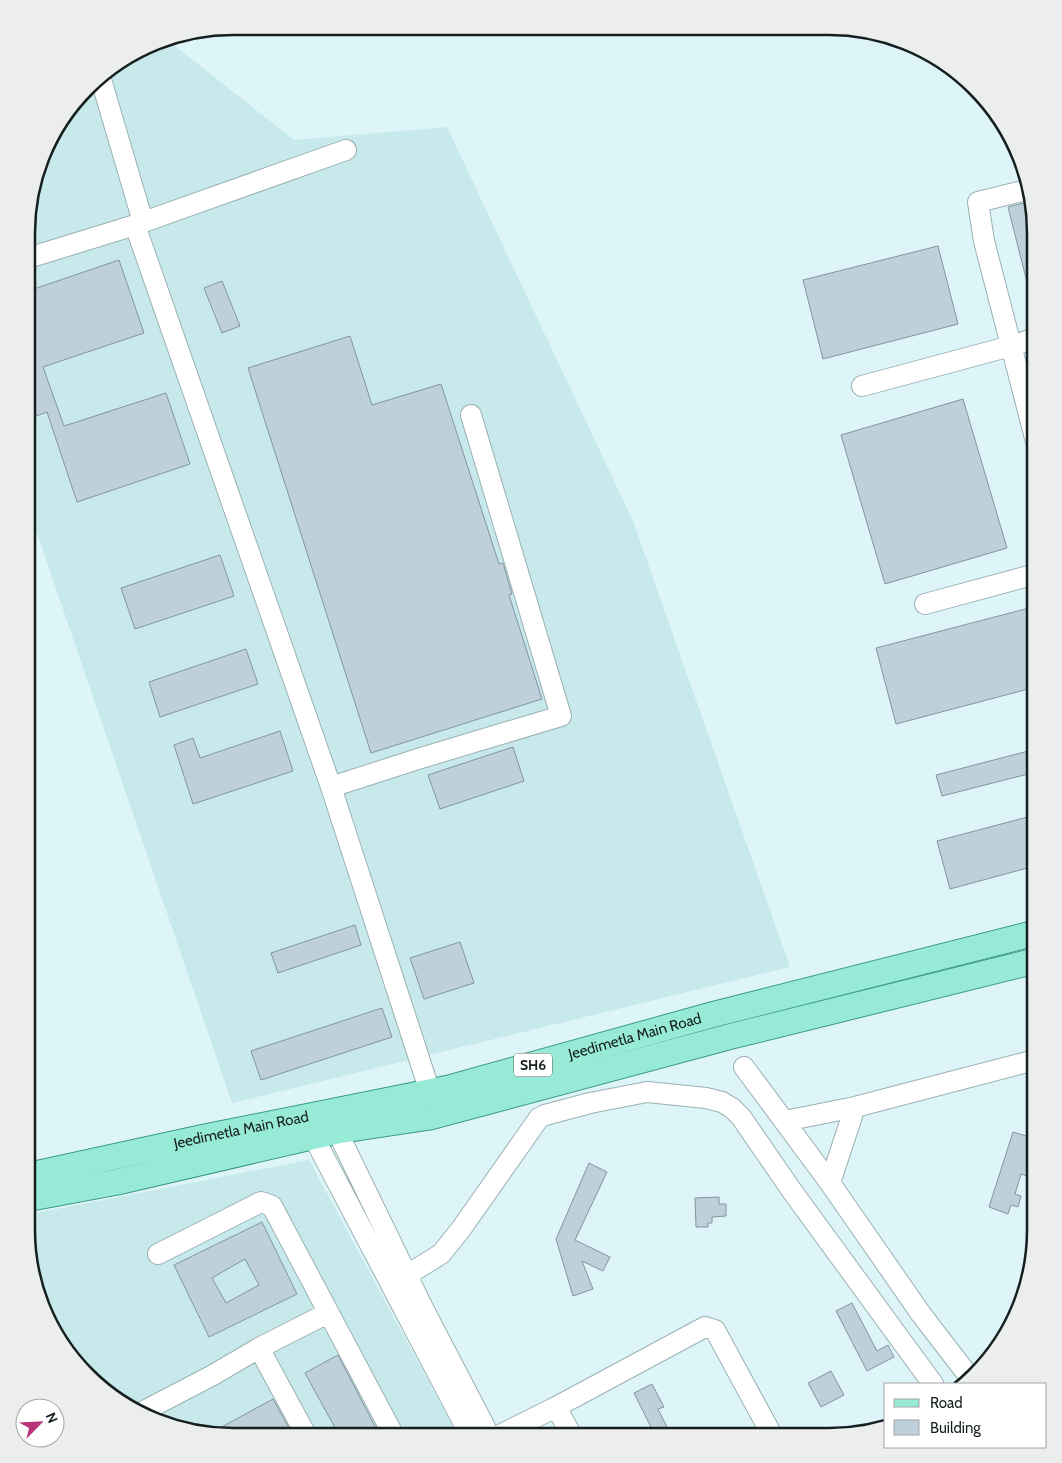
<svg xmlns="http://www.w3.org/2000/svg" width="1062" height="1463" viewBox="0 0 1062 1463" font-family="Cabin,sans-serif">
	<rect width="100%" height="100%" fill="#ddf5f8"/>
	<!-- built -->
	<path fill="#c8e9eb" d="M165 38 294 140 447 127 633 521 790 967 232 1103 28 507V206L54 130 97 77Z
		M309 1160 458 1436 207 1435 118 1402 78 1366 48 1321 26 1230V1215Z"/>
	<!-- building -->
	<path fill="#bdd0db" stroke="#83959f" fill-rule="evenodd" d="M1028 202 1036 233V301L1032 302 1008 207Z
		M938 246 958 324 823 359 803 280Z
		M119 260 144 333 43 367 64 426 166 393 190 464 77 502 47 412 28 419V291Z
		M222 281 240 326 222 333 204 288Z
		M350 336 372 405 441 384 499 564 503 563 512 594 509 595 542 699 371 753 248 368Z
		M963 399 1007 548 885 584 841 435Z
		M220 555 234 596 135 629 121 588Z
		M1029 608 1036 632V687L896 724 876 648Z
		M246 649 258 684 160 717 149 682Z
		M280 731 293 771 193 804 174 745 193 738 200 758Z
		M513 747 524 781 440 809 428 775Z
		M1036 749V772L942 796 936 775Z
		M1035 815V866L950 889 937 841Z
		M355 925 361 945 278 973 271 953Z
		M460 942 474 983 424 999 410 958Z
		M382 1008 392 1037 261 1080 251 1051Z
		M1013 1132 1033 1138 1027 1155 1035 1158V1179L1021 1174 1015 1194 1021 1196 1018 1207 1011 1205 1008 1214 989 1207Z
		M589 1163 607 1172 575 1240 610 1257 603 1271 582 1261 593 1289 573 1296 556 1239Z
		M719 1197V1204H726V1216L712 1217V1223H708V1227H696L695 1198Z
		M262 1222 297 1294 209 1337 174 1265ZM245 1259 259 1285 226 1303 212 1278Z
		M852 1303 877 1351 888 1345 894 1357 867 1371 836 1311Z
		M338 1355 380 1436 339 1435 305 1373Z
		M831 1371 844 1395 821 1407 808 1383Z
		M652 1384 664 1407 658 1409 668 1429 655 1435 634 1393Z
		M273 1399 293 1435H207Z"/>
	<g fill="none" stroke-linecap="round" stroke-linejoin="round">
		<defs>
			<path id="minor" d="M100 76 143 222
				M1026 190 978 202 984 241 1036 442
				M135 225 331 787 430 1092
				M28 258 135 225 346 150
				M862 386 1011 346 1036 338
				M925 604 1036 574
				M331 787 421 758 561 716 471 415
				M744 1067 830 1183 921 1314 971 1379
				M785 1121 855 1107 1035 1060
				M337 1131 422 1306 485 1427
				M313 1136 470 1435
				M830 1183 855 1107
				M158 1254 261 1202 272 1206 394 1436
				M407 1275 441 1254 461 1229 539 1118 545 1115 590 1103 647 1092 706 1098 722 1102 732 1108 741 1117 792 1191 933 1384
				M259 1348 328 1313
				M556 1407 572 1436
				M144 1411 213 1375 259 1348 306 1435
				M498 1436 556 1407 705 1327 715 1330 773 1437"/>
			<g id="major">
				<path id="s1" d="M26 1176 205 1137 449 1088 715 1014 1035 933"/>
				<path d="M26 1199 117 1182 337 1131 430 1117 732 1036 1035 961"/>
			</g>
		</defs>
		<!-- minor casing -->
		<use href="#minor" stroke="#9ab1b3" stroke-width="22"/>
		<!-- major casing -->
		<use href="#major" stroke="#3c9a84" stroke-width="27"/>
		<!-- minor -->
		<use href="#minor" stroke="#fff" stroke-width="20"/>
		<!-- major -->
		<use href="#major" stroke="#97ebd6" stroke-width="25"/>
	</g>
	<g text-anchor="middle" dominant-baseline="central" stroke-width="4" stroke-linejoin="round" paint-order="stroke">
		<!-- shield labels -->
		<rect fill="#fff" stroke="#5c6262" stroke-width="1" x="514" y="1053.5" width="38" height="23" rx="4"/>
		<g font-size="14" font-weight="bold" fill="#161f1f">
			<text x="533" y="1065">SH6</text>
		</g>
		<!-- street labels -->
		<g font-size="15" fill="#161f1f" stroke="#fff">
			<text stroke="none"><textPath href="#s1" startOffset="625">Jeedimetla Main Road</textPath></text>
			<text stroke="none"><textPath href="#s1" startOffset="220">Jeedimetla Main Road</textPath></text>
		</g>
	</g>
	<!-- crop -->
	<path d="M0 0H1062V1463H0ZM233 35H829A198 198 0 0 1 1027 233V1230A198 198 0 0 1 829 1428H233A198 198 0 0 1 35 1230V233A198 198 0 0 1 233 35Z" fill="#eceded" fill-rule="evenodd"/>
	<path fill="none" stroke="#161f1f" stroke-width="2.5" d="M233 35H829A198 198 0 0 1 1027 233V1230A198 198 0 0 1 829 1428H233A198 198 0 0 1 35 1230V233A198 198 0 0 1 233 35Z"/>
	<!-- legend -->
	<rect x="884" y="1383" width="162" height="65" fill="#ffffff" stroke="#a2a5a5"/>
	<rect x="894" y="1399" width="25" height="8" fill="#97ebd6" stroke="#a2a5a5"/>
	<text x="930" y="1408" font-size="15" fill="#161f1f">Road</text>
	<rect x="894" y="1420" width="25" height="15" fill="#bdd0db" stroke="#a2a5a5"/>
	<text x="930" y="1433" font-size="15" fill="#161f1f">Building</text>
	<!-- north arrow -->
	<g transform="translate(40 1423) rotate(66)"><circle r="24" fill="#ffffff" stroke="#a2a5a5"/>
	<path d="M0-4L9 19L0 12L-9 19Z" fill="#b7347b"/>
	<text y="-8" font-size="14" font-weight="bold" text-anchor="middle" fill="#161f1f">N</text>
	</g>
</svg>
